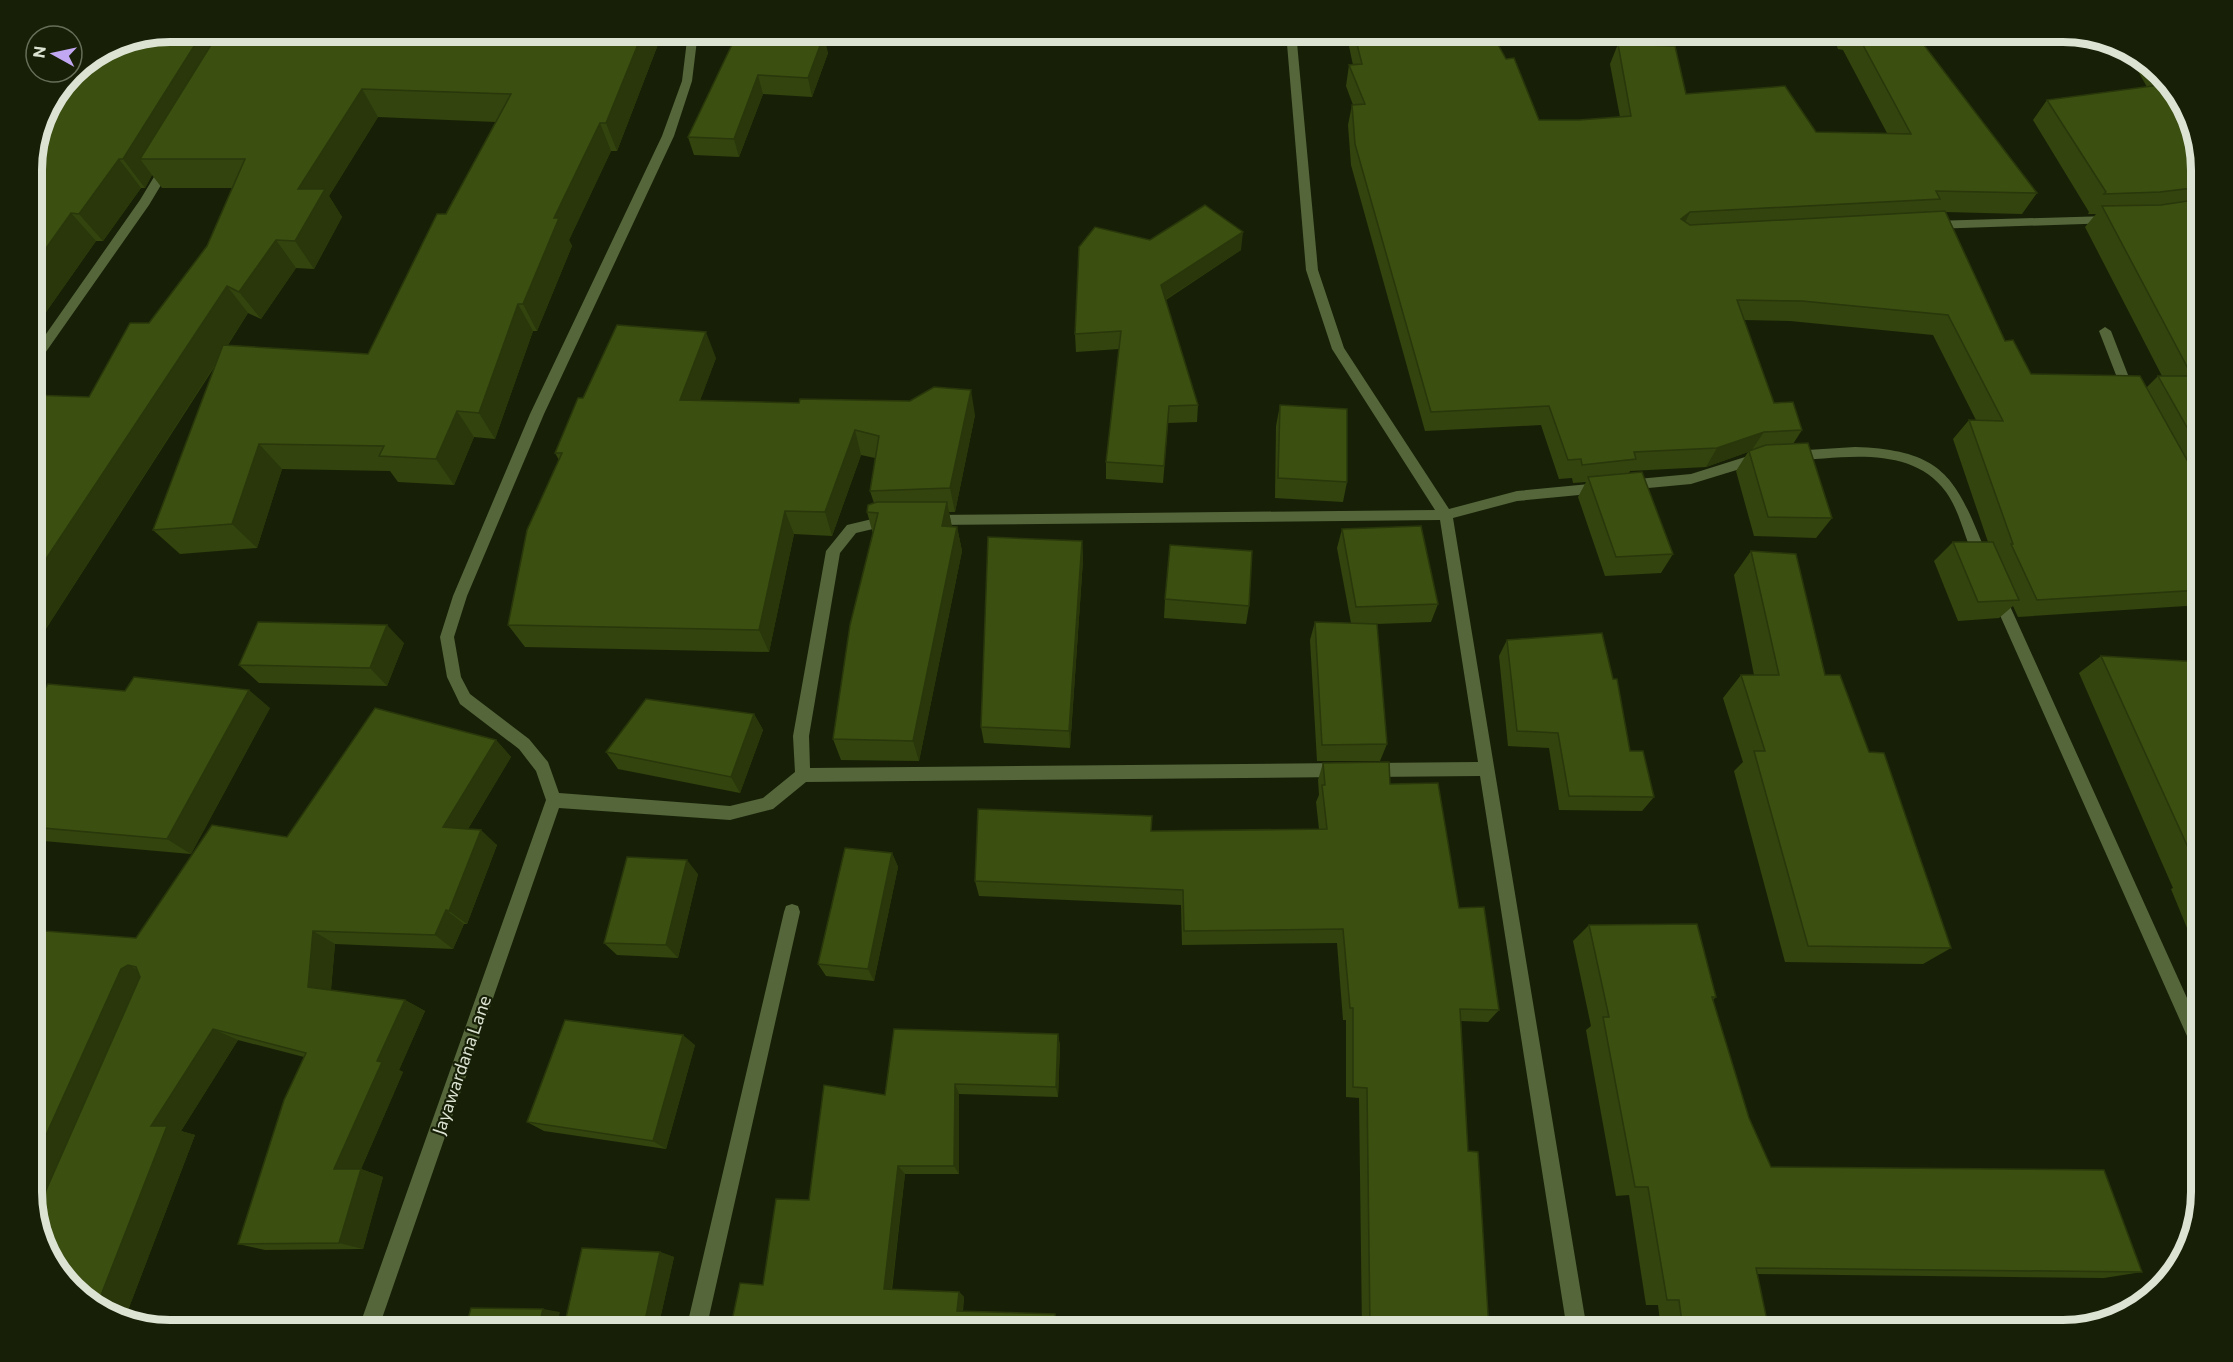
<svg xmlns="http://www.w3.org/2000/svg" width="2233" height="1362" viewBox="0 0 2233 1362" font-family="Commissioner,sans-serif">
	<rect width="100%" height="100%" fill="#172007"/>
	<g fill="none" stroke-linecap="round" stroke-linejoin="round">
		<!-- minor -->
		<path fill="#55663b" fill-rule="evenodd" d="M688 32H698L692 81 674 136 544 414 467 596 454 637 461 677 470 694 529 739 548 762 559 793 730 806 763 798 795 772 793 736 826 551 847 525 889 515 894 516 896 520 894 524 856 533 840 553 809 736 810 768 1340 763 1346 765 1348 770 1346 775 1340 777 806 782 773 809 730 820 559 808 378 1330H358L546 800 536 771 519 749 460 704 447 677 440 637 453 596 530 414 662 136 682 81Z
			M1286 32H1296L1318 270 1344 348 1449 509 1517 491 1600 483 1607 488 1600 493 1517 501 1453 518 1587 1330H1567L1480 776 1370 777 1364 775 1362 770 1364 765 1370 763 1478 762 1440 520 931 525 924 520 931 515 1435 510 1332 349 1306 270Z
			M167 161 173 165 149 205 36 366 32 368V354L140 200 163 162Z
			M2109 216 2113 217V223L1932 229 1926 225 1932 221Z
			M2105 327 2111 331 2135 393 2134 396H2124L2123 393 2099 331Z
			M1855 447C1949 450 1957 482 1989 560L1987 564H1977C1965 541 1961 513 1946 492 1911 444 1842 458 1791 461L1784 456 1791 451Z
			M1761 452 1768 457 1766 461 1691 484 1627 490 1620 485 1627 480 1691 474Z
			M1998 589 2003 591 2005 595 2201 1029V1057L2195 1054 1991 595 1993 591Z
			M792 904 798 906 800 912 706 1330H686L784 912 786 906Z"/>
	</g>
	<!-- wall -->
	<path fill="#33440e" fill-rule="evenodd" d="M170 32H662V34L617 151H611L569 240 572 246 537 331H533L495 439 474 437 454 485 398 482 390 471 282 469 257 548 180 554 153 530 215 366 40 638 32 637V395L89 397 149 323 207 246 232 188H162L152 175 145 188H141L103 241H96L32 332V161ZM378 117 496 122 368 354 228 345 248 313 261 319 296 268 314 269 342 217 329 196Z
		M738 32H822L821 34 828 53 812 97 763 94 739 157 694 155 688 137Z
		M1133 32H1160V33Z
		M1346 32H1491L1539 120H1579L1620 117 1610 64 1618 44 1686 94 1816 132 1887 133 1843 50 1838 49 1831 32H1914L2037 193 2022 214 1946 212 2005 341 2031 374 2147 387 2158 376H2162L2085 227 2096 214H2088L2089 212 2033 120 2047 100 2147 87 2125 48 2133 50 2183 100 2201 161V605L2018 617 2013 606 1999 618 1958 621 1934 561 1953 542H1988L1953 439 1969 420H1976L1933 335 1790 321 1744 320 1774 403 1802 430 1793 444 1832 518 1816 538 1754 536 1736 471 1748 452 1706 467 1630 471 1629 473 1673 554 1661 573 1605 576 1578 497 1586 482 1573 483 1572 478 1559 479 1541 425 1425 431 1351 165 1348 125 1352 105H1353L1346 86 1349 65H1353Z
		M1150 240 1241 250 1166 300 1198 405 1197 422 1168 423 1163 483 1106 479V462L1119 349 1076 352 1075 334Z
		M716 358 700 400 975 415 955 512H949L952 527H957L962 551 919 761 841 760 833 739 873 534 867 512 874 503 870 491 875 458 861 455 832 536 794 534 769 652 525 647 508 625 559 460 555 453 583 398Z
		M1280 405 1347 482 1343 502 1275 498 1276 426Z
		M1342 529 1438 604 1431 622 1376 624 1387 744 1380 761H1317L1310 640 1315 622 1351 623 1337 548Z
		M1082 541 1083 560 1070 748 984 743 981 727Z
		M1751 551 1825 675 1869 752 1951 948 1923 964 1785 962 1734 771 1743 762 1723 698 1741 675H1754L1734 575Z
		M1165 599 1249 606 1246 624 1164 618Z
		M1507 640 1630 751 1654 797 1642 811 1559 810 1549 748 1508 746 1499 656Z
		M404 643 387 686 259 683 239 665Z
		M2101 656 2201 662V962L2171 889 2173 888 2079 673Z
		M270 708 191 854 32 840V709Z
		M754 714 763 730 740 793 618 769 606 752Z
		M496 740 511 757 468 829 497 845 467 924H464L453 949 335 944 331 990 405 1000 425 1011 399 1070 403 1072 361 1169 383 1177 363 1249 265 1250 238 1244 304 1057 238 1040 181 1131 195 1135 125 1318 100 1312 50 1262 136 938 287 837Z
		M1323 763 1390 784 1459 908 1499 1010 1488 1022 1461 1021 1468 1151 1489 1330H1362L1359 1098 1346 1097V1020H1343L1337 943 1182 945 1181 905 979 896 975 881 1151 831 1319 829 1316 802 1319 795 1318 780Z
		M892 853 898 867 874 981 826 976 818 964Z
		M698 874 678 958 617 955 604 943Z
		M1589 925 1716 997 1713 1000 1749 1118 1771 1167 2142 1272 2104 1278 1757 1274 1769 1330H1661L1658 1305H1646L1629 1195 1616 1196 1586 1030 1591 1026 1573 941Z
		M1058 1034 1060 1046 1058 1097 959 1094V1174H905L892 1290 959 1292 964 1297 963 1311 1055 1314 1057 1318V1330H730L763 1285 809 1200 885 1095Z
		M695 1045 666 1149 544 1131 527 1122Z
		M660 1252 674 1257 658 1328 581 1325 565 1322Z"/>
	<!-- shaded-wall -->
	<path fill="#29370b" d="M203 32H233L140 159 152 175 145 188 123 159Z
		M643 32H662V34L617 151 606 123Z
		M810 32H822L814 52 810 34Z
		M824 35 828 53 812 97 808 78Z
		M758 75 763 94 739 157 734 139Z
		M362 89 378 117 329 196 342 217 314 269 295 241 298 189Z
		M600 123 611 151 569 240 572 246 537 331 523 304 554 218Z
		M119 159 141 188 103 241 79 214Z
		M1690 212 1680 233 1681 219Z
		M71 213 96 241 32 332V268Z
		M1243 232 1241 250 1160 303 1161 285Z
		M276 240 296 268 261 319 239 292Z
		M227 286 248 313 40 638 32 632V580Z
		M518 304 533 331 495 439 479 413Z
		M706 332 716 358 691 425 680 400Z
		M971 390 975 415 955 512 950 488Z
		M457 411 474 437 454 485 436 459Z
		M855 430 861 455 832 536 825 512Z
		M1764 432 1751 451 1706 467 1717 448Z
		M259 444 282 469 257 548 232 524Z
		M947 502 952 527 942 526Z
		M785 511 794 534 769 652 759 630Z
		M957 527 962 551 919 761 913 741Z
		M1082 541 1083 560 1070 748 1069 731Z
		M387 625 404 643 387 686 370 668Z
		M249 690 270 708 191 854 167 839Z
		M754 714 763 730 740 793 731 777Z
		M496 740 511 757 460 842 443 827Z
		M481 830 497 845 467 924 449 911Z
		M892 853 898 867 874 981 868 969Z
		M687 860 698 874 678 958 666 945Z
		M446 910 464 924 453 949 435 935Z
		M313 931 335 944 330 999 308 987Z
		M128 965 155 978 40 1228 32 1201V1166L121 969Z
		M405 1000 425 1011 399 1070 403 1072 361 1169 383 1177 363 1249 339 1243 334 1169 377 1061Z
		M213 1029 238 1040 181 1131 195 1135 125 1318 100 1312 96 1308 151 1126Z
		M1058 1034 1060 1046 1058 1097 1056 1087Z
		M683 1035 695 1045 666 1149 653 1141Z
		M955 1084 959 1094V1174L954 1166Z
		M898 1166 905 1174 891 1293 884 1289Z
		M660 1252 674 1257 658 1328 644 1325Z
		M959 1292 964 1297 962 1315 957 1311Z
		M543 1309 560 1312 556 1330H538Z
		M1055 1314 1057 1318V1330H1055Z"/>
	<!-- building -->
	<path fill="#3b4f10" stroke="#29370b" stroke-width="1.5" d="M170 32H203L123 159H119L79 214 71 213 32 268V161L42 117 72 72 117 42Z
		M219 32H643L606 123H600L554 218H559L523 304H518L479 413 457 411 436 459 379 456 384 446 259 444 232 524 153 530 223 345 368 354 437 214H446L511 94 362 89 298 189H325L295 241 276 240 239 292 227 286 32 580V395L89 397 130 323H149L207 246 245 159H140Z
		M738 32H810V34L824 35 808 78 758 75 734 139 688 137Z
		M1354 32H1491L1506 59 1514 58 1539 120H1579L1631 116 1618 44 1675 46 1686 94 1785 86 1816 132 1911 134 1856 32H1914L2037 193 1936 191 1940 199 1690 212 1681 219 1690 225 1945 211 2005 341 2013 340 2031 374 2140 376 2201 485V590L2037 600 2011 544H2013L1969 420 2003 421 1948 315 1802 301 1737 300 1774 403 1793 402 1802 430 1764 432 1717 448 1634 452 1636 459 1582 465 1581 459 1568 460 1549 406 1431 412 1355 144 1352 105 1365 104 1349 65 1362 64Z
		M2167 84 2183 100 2201 161V187L2160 192 2104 194 2106 192 2047 100Z
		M2201 199V452L2158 376H2192L2102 206 2161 205Z
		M1205 205 1243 232 1161 285 1198 405 1169 406 1164 466 1106 462 1121 331 1075 334 1079 247 1095 227 1150 240Z
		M617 325 706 332 680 400 799 403 800 399 910 401 934 387 971 390 950 488 870 491 879 436 855 430 825 512 785 511 759 630 508 625 527 530 562 453H555L578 398H583Z
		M1280 405 1347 409V482L1278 478Z
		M1808 443 1832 518 1768 517 1749 451 1766 445Z
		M1642 472 1673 554 1616 557 1588 477Z
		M877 502H947L942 526 957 527 913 741 833 739 850 625 878 513 867 512 868 505Z
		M1421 526 1438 604 1356 607 1342 529Z
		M988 537 1082 541 1069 731 981 727Z
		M1953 542H1993L2019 600 1978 602Z
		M1170 545 1252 551 1249 606 1165 599Z
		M1751 551 1796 554 1825 675H1840L1869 752 1884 753 1951 948 1808 946 1754 751H1765L1741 675H1779Z
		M258 622 387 625 370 668 239 665Z
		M1315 622 1377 624 1387 744 1322 745Z
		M1602 633 1613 679H1617L1630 751H1643L1654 797 1569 796 1558 733 1517 731 1507 640Z
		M2101 656 2201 662V883L2198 876H2201Z
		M134 677 249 690 167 839 32 827V709L48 684 125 691Z
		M646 699 754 714 731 777 606 752Z
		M375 708 496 740 443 827 481 830 449 911 446 910 435 935 313 931 308 987 405 1000 377 1061 382 1062 334 1169H361L339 1243 238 1244 284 1100 306 1053 213 1029 151 1126H167L96 1308 50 1262 36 1213 140 977 136 967 128 965 121 969 32 1166V930L136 938 212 825 287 837Z
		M1389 762 1390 784 1438 783 1459 908 1484 907 1499 1010 1460 1009 1468 1151 1478 1152 1489 1330H1370L1367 1088 1353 1087V1008H1350L1343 929 1184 931 1183 890 975 881 978 809 1152 816 1151 831 1327 829 1322 785H1325L1323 763Z
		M845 848 892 853 868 969 818 964Z
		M627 857 687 860 666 945 604 943Z
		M1697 924 1716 997H1712L1749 1118 1771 1167 2104 1170 2142 1272 1756 1268 1769 1330H1683L1679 1300H1667L1648 1187H1635L1603 1017H1609L1589 925Z
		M565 1020 683 1035 653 1141 527 1122Z
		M894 1029 1058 1034 1056 1087 955 1084 954 1166H898L884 1289 959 1292 957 1311 1055 1314V1330H730L740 1283 763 1285 776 1199 809 1200 824 1085 885 1095Z
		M582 1248 660 1252 644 1325 565 1322Z
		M471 1308 543 1309 538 1330H465Z
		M1237 1326 1238 1330H1204Z"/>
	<g text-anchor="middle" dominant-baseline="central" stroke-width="4.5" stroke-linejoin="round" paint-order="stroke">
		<!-- street labels -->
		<g font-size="18" fill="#dce3d3" stroke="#172007">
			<text transform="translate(461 1065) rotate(-71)">Jayawardana Lane</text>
		</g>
	</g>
	<!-- crop -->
	<path d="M0 0H2233V1362H0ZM170 42H2063A128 128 0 0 1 2191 170V1192A128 128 0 0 1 2063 1320H170A128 128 0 0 1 42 1192V170A128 128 0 0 1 170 42Z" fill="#172007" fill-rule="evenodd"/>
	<path fill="none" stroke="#dce3d3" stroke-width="8" d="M170 42H2063A128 128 0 0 1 2191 170V1192A128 128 0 0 1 2063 1320H170A128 128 0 0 1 42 1192V170A128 128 0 0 1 170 42Z"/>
	<!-- north arrow -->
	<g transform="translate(54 54) rotate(278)"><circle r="28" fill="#172007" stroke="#666e59" stroke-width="1.5"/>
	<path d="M0-4.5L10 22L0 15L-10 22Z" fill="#c2a8f2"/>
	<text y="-9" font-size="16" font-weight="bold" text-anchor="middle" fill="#dce3d3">N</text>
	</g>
</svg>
